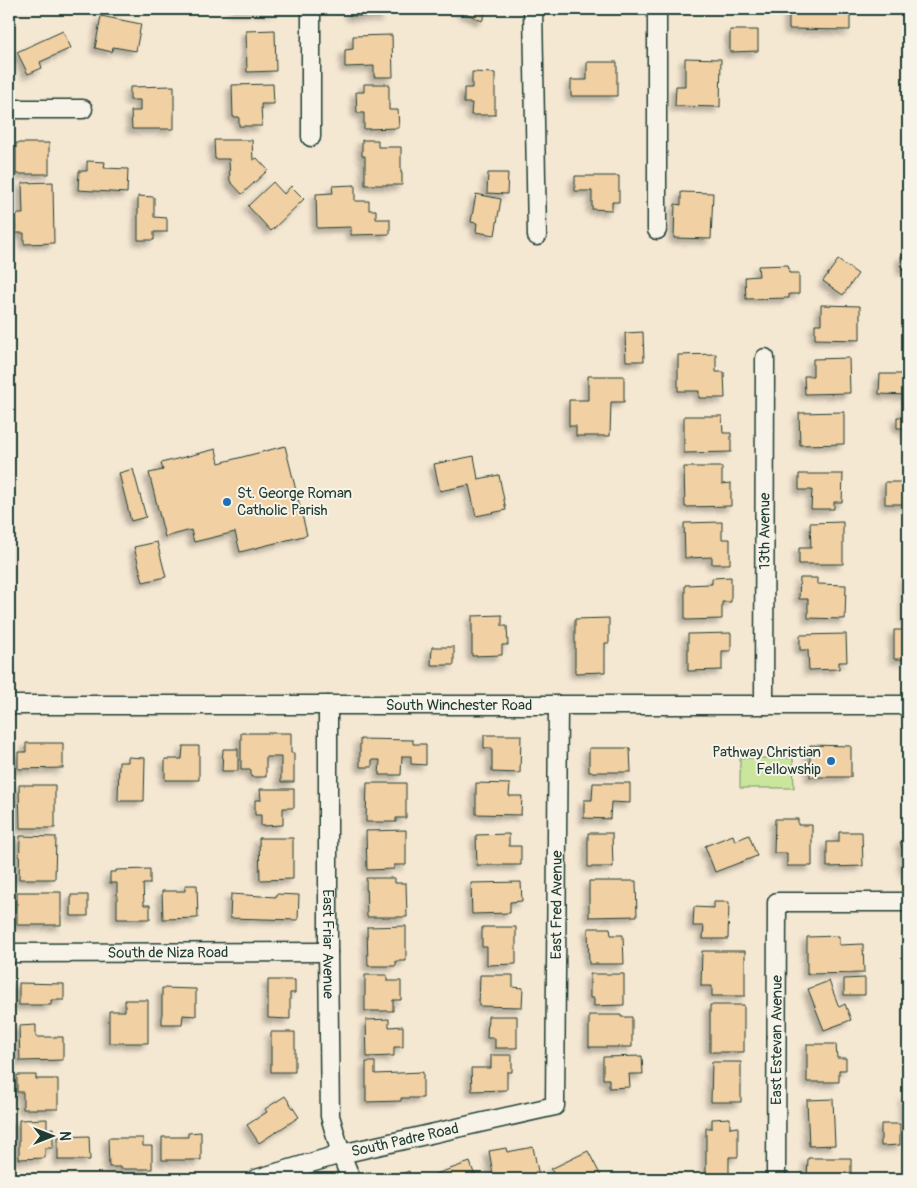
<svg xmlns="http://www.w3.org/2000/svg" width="917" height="1188" viewBox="0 0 917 1188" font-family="Pangolin,sans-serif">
	<defs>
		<filter id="shadow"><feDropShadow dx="-4.5" dy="4.5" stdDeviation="2.5" flood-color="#0004"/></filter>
	</defs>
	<rect width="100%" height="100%" fill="#f5e8d3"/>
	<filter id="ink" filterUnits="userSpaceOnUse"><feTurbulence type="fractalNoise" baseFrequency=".02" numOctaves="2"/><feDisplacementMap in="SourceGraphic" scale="10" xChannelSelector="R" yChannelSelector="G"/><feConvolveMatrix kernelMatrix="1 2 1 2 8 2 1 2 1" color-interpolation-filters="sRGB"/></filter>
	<g filter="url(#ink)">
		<!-- green -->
		<path fill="#cae69c" stroke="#749268" d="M740 758H793L794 788H740Z"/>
		<!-- building -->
		<path fill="#f1d0a3" stroke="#1f3d34" filter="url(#shadow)" d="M232 9H277V11H232Z
			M350 9H386V16H351Z
			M457 9H487L482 21Z
			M789 9H850V30L789 29Z
			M101 16 141 24 136 51 113 47 112 52 95 48Z
			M275 30 276 71 247 72 246 31Z
			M730 30H758V51L730 52Z
			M63 31 71 48 40 62 42 68 28 74 17 52Z
			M392 35 393 77H374V66L345 67V50L353 49V36Z
			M685 58 721 59 720 107 675 106 676 86H685Z
			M587 62H617V96H571V80H587Z
			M472 72 495 73V115H471L472 103H464V88H472Z
			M273 84 274 104H261L262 126H239V117H233L232 85Z
			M364 84H389V110H398L399 128 364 129V113H357L356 92H364Z
			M174 86V129H132L131 111H140V100H130V87Z
			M214 140H252L253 160 257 158 268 170 242 194 230 181 229 159H215Z
			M362 140H378V147H401V173H402V185H365V156H362Z
			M16 143H49V174H16Z
			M87 161 105 162 104 168 128 169 127 193 78 190 79 171H87Z
			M488 173H508L507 194 487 193Z
			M575 176H619V202H612V210L592 209V191H575Z
			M53 182 54 243 24 244V233H16L15 214H23L22 183Z
			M273 182 284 194 291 186 304 199 271 231 248 206Z
			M355 185V201H369V210H376V219H390V234L351 235V227L317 228 316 194 333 193 332 186Z
			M681 192 713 193 711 239 674 238 675 204 681 205Z
			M476 194 501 199 495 235 476 232 477 223 471 222Z
			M138 196 154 197V217L167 218V232H154V240H138Z
			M908 255V270H902L901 256Z
			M838 260 858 274 843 295 823 281Z
			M788 265 789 273H799V294H789V298L746 299 745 277 759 276 758 266Z
			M821 305 860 306V340L815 339V324H821Z
			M643 332 644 361H626L625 333Z
			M716 354V372H724L725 398H699V391H678V355Z
			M849 358 850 393 805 394 804 376H813V359Z
			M880 374H908V395L879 394Z
			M588 376H624V402H611L610 436H576V426H569V400H588Z
			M904 406H908V433H905L904 428H897V417H904Z
			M844 412V444L800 445 799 413Z
			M684 416H722L723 433H731V452L684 453Z
			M285 446 307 535 240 552 235 532 194 542 191 530 165 537 149 473 163 470 161 463 216 449 219 463Z
			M474 456 478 479 499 475 506 510 476 516 469 485 440 491 434 464Z
			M684 467H722V484L731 483V506L685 507Z
			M133 469 146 517 131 521 119 473Z
			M799 474H843L842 502H834V509H811L812 490H799Z
			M885 482H908V504H885Z
			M722 522V539H730V564H712V557L685 558 684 523Z
			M843 522V564H799V548H811L810 523Z
			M157 542 166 577 143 582 134 547Z
			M731 577V602H722V619L685 620V585L712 584V578Z
			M905 577H908V621H905Z
			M800 578H817V584L846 585 845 619 808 618V599H799Z
			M502 615V626H507L508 645H502V655L472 656V616Z
			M609 618V643H605V672L575 673V619Z
			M894 630H908V659H894Z
			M731 633V651H722V670L688 671V634Z
			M846 634 847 662H839V669L809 670 808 650H800V635Z
			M432 647H454V665H431Z
			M241 733H291V753H294V782H281V757H266V777H251V770H241Z
			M484 735H521L520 773 492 772V748H484Z
			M360 739 413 740V744H426V765L411 764V756H402L401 775H379L380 760H372V767H360Z
			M26 743H63V768L18 769V752H26Z
			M810 745 851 746V777H810Z
			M183 746H199V780H165V759H182Z
			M589 748H630L631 772H589Z
			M223 749H238V771H222Z
			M128 757 145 758 144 801H118L119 762H128Z
			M367 783H406V818H396V822H366Z
			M476 783 510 784 509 796H522L521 815 476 814Z
			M593 783H630V803L611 802 610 819 584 818V800H592Z
			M19 785H55V828H20Z
			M260 789H294V808H283V825L261 826V815H255V800H261Z
			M775 819H798V825H812V866H787V853H774Z
			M406 830V865H394V869L367 870 366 831Z
			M839 832H862L863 866 827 867V842H839Z
			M588 833H612L613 867H588Z
			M509 834V846H521V865H477L476 835Z
			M733 835 735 841 749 835 757 856 715 872 705 846Z
			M20 836 56 837 55 879H19Z
			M259 838H293V879L260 880Z
			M908 839V874L907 875 902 861 906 860 900 842Z
			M150 869V884H143L144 905H150V919H117V883H110V872H116V870Z
			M366 878H395V883H406L407 917H367Z
			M589 881H636L637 916 589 917Z
			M521 882 522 901 510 902V913L472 914 471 883Z
			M185 885H197L198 918 163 919 162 891H185Z
			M17 892H61V925H17Z
			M231 894 276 897V894L299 895 298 920 230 918Z
			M71 895H88V916H71Z
			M714 902H729L728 939H703L704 926H693L694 907 714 908Z
			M406 926V961H396V966H368L367 927Z
			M482 927H516V964L487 965V947H482Z
			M588 928H610L611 935H623L624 964H589Z
			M839 936V945L863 944 864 973 807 974V937Z
			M702 951H745V996H712V986H701Z
			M590 974H624V1005L594 1006V998H590Z
			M365 975H387V981H401V1000H393V1011H365Z
			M480 975H513V987L523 988 522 1007 479 1006Z
			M865 978V995H844V979Z
			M268 980H295V993H290V1019L268 1018Z
			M829 981 839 1007 845 1004 851 1020 824 1030 808 989Z
			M19 983 64 984V1000H51V1005H19Z
			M162 988 196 989V1016L183 1015 182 1024H162Z
			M125 1000H148V1043H109V1011H125Z
			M710 1005H744V1052H710Z
			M589 1015H621V1017H632V1047H589Z
			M488 1016H517V1048H495V1038H487Z
			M389 1019V1027L403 1026V1047H394V1056L367 1057 366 1020Z
			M36 1025V1037H63V1060L20 1061 19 1026Z
			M271 1032H295V1072H271Z
			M807 1044H836L837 1058H846V1070H839V1082H807Z
			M491 1055H512V1072H507V1090L472 1091 471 1068H491Z
			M642 1056 643 1074H629L630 1087 609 1088V1079H603V1057Z
			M366 1062H375V1074L423 1072V1098H401V1101L366 1102Z
			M712 1062H741V1102H711Z
			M17 1075H36V1079H58V1109H23V1092H17Z
			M285 1096 299 1117 259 1143 247 1125 267 1112 265 1109Z
			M904 1096H908V1118H904Z
			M833 1099 835 1145 809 1146 807 1100Z
			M730 1118V1128L738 1127V1157H729V1174H706V1128H712V1119Z
			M47 1119V1129L53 1128V1148H45V1158L19 1159V1120Z
			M881 1124H900V1145L881 1146Z
			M201 1132V1160H162V1137H188V1133Z
			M89 1136 90 1160H58V1137Z
			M108 1138H143V1146H152V1169H120V1167H109Z
			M533 1147 539 1176 523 1179H494L489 1151 506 1148 507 1152Z
			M588 1151 601 1176 594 1179H556L551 1169Z
			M808 1158H851V1179H807Z
			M470 1162 476 1179H434L433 1175Z
			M409 1171 412 1179H389Z"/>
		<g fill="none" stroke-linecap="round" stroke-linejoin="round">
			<defs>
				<g id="minor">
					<path d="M311 9V137"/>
					<path d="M533 9 537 236"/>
					<path d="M657 9V230"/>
					<path d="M9 109H83"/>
					<path id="s1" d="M9 705H908"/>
					<path id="s2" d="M328 705V952L330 1116 341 1154 351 1179"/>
					<path id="s3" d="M764 705 765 358"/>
					<path id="s4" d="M9 953 328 952"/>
					<path id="s5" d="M256 1179 341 1154 555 1106 558 705"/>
					<path id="s6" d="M776 1179 777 902H908"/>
				</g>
			</defs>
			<!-- minor casing -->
			<use href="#minor" stroke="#1f3d34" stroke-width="21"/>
			<!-- minor -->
			<use href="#minor" stroke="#f7f3e8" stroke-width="18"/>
		</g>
	</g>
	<!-- markers -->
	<g fill="#1f6fb2" stroke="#f7f3e8" stroke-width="2">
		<circle cx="227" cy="502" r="5"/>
		<circle cx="831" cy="761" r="5"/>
	</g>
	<g text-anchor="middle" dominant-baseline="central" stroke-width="4" stroke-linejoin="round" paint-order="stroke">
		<!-- poi labels -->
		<g font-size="15" fill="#1f3d34" stroke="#f7f3e8" text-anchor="start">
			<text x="237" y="493">St. George Roman<tspan x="237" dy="17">Catholic Parish</tspan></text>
			<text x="821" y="752" text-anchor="end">Pathway Christian<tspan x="821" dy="17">Fellowship</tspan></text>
		</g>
		<!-- street labels -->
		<g font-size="15" fill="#1f3d34" stroke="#f7f3e8">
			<text stroke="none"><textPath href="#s3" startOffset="174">13th Avenue</textPath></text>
			<text stroke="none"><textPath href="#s1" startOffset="450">South Winchester Road</textPath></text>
			<text stroke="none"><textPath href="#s5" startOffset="509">East Fred Avenue</textPath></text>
			<text stroke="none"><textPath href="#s2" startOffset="239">East Friar Avenue</textPath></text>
			<text stroke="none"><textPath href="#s4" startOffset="159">South de Niza Road</textPath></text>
			<text stroke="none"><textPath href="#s6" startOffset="139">East Estevan Avenue</textPath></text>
			<text stroke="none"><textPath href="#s5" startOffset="154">South Padre Road</textPath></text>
		</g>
	</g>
	<!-- margin -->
	<rect width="917" height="1188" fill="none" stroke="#f7f3e8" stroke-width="30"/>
	<rect x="15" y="15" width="887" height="1158" fill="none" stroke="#1f3d34" stroke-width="2" filter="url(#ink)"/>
	<!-- north arrow -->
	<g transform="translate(52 1136) rotate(90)" stroke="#f7f3e8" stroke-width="4" paint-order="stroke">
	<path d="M0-4L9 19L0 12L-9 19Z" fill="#1f3d34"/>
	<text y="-8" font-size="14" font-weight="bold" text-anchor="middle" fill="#1f3d34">N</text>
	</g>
</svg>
